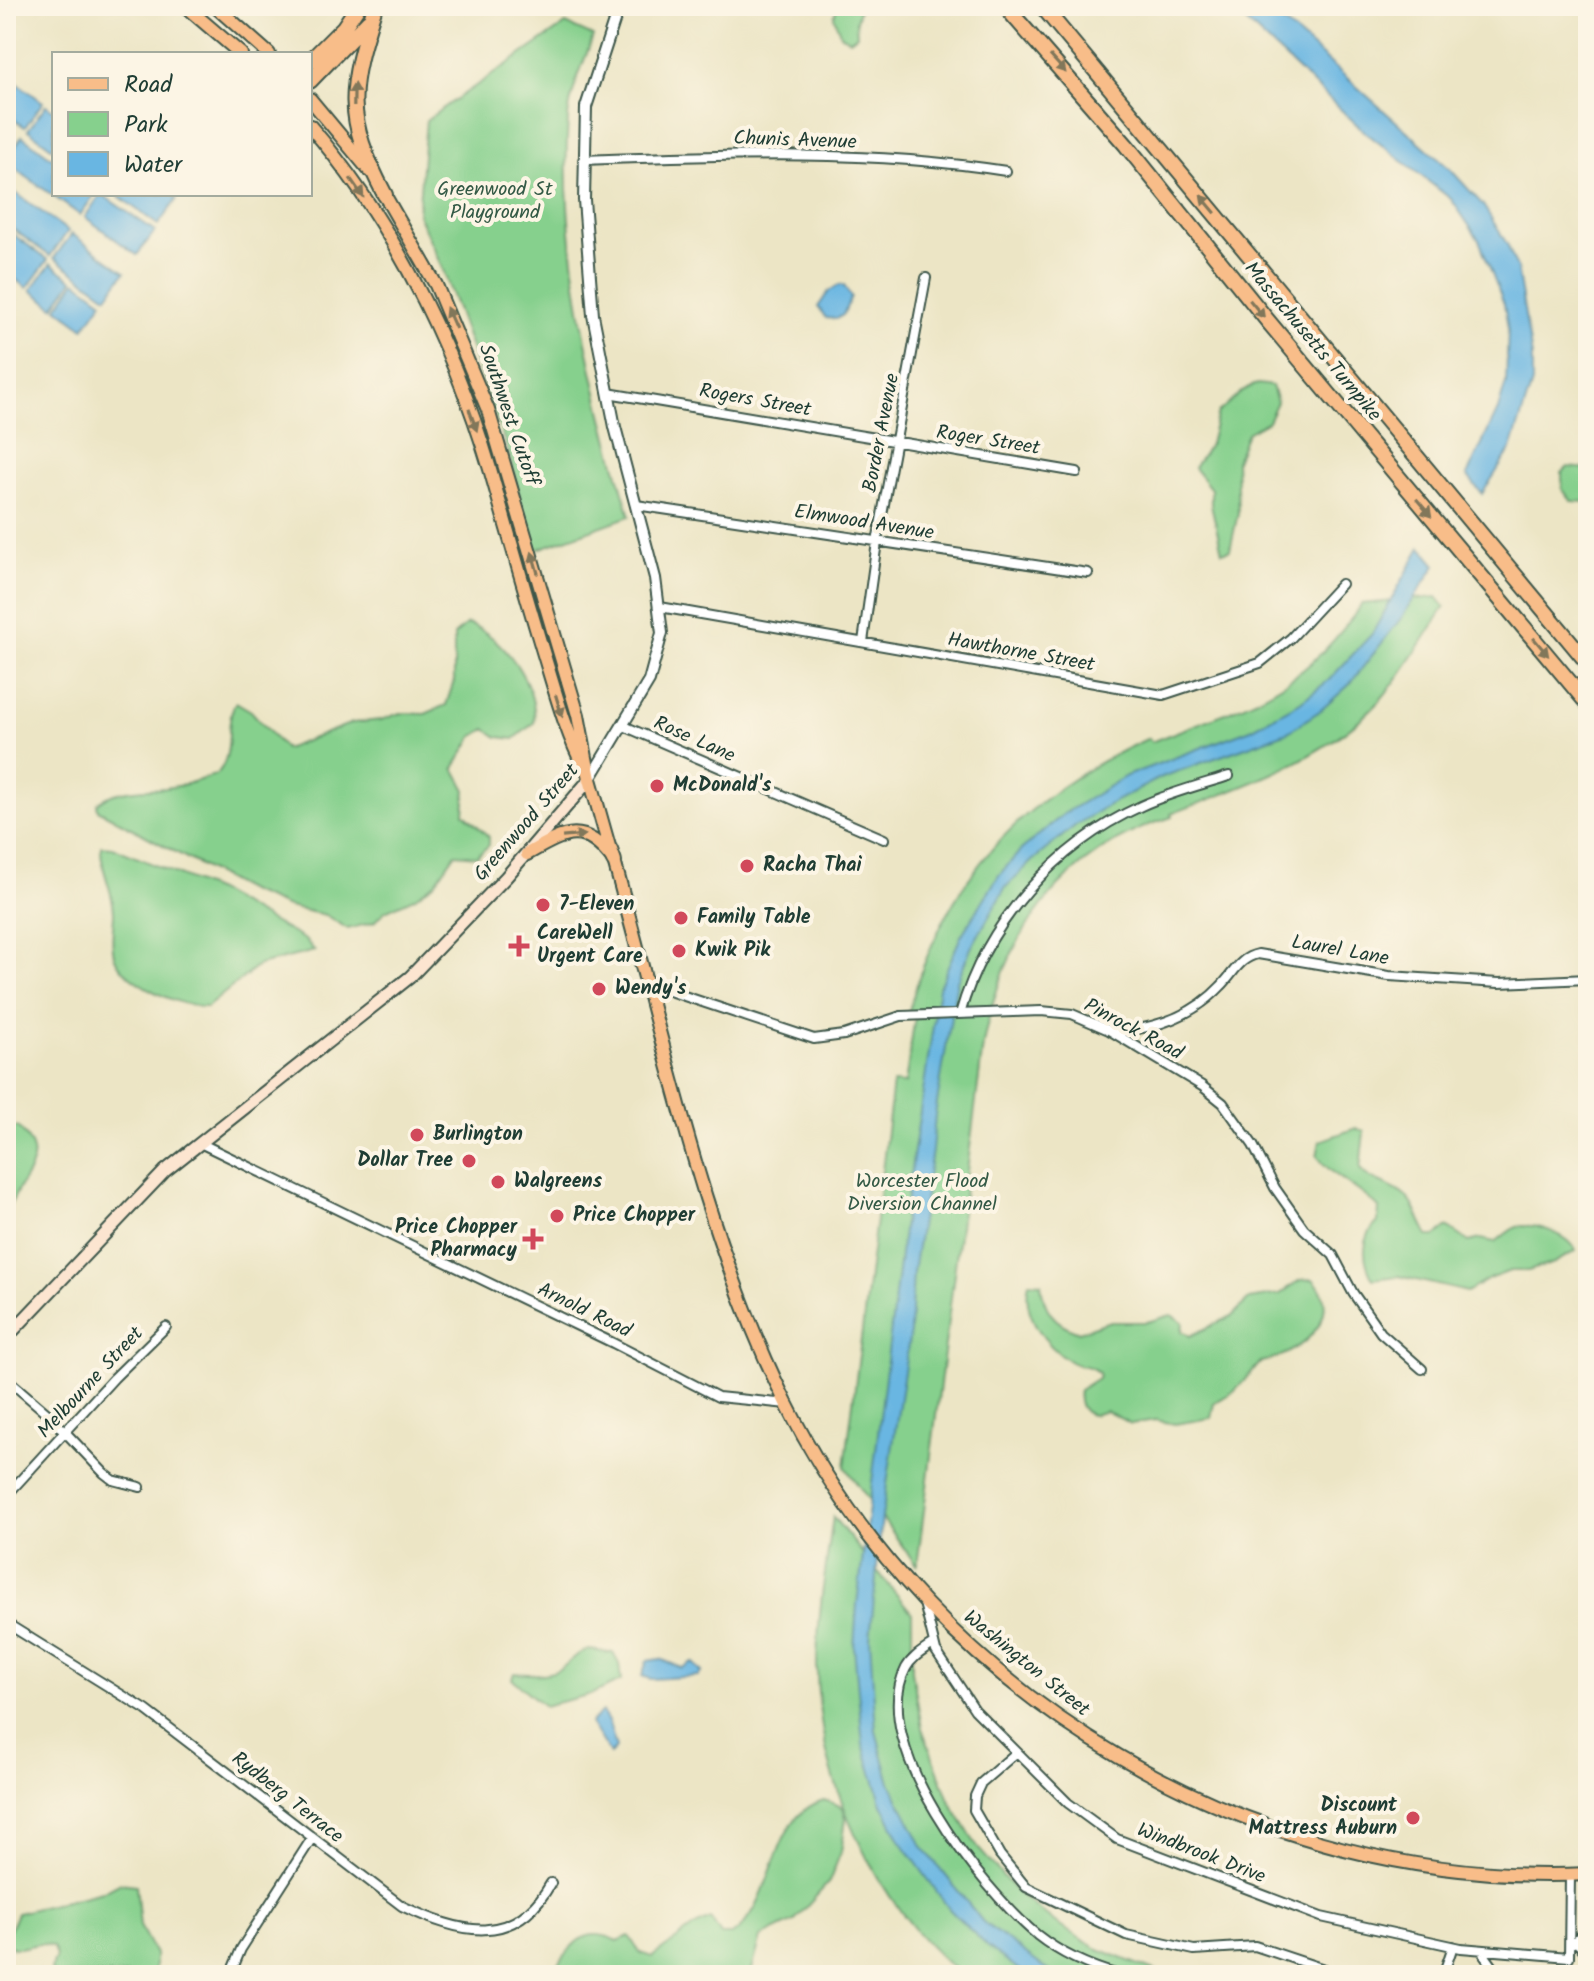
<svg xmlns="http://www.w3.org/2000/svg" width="1594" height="1981" viewBox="0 0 1594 1981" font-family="Kalam,sans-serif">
	<rect width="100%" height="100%" fill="#fcf5e5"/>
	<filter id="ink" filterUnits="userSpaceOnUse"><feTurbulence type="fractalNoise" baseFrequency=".0125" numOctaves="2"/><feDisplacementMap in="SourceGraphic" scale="16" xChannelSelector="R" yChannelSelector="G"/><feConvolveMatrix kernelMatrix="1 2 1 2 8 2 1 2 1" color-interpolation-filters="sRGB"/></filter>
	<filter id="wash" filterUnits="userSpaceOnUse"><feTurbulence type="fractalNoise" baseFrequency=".006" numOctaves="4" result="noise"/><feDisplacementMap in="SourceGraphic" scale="32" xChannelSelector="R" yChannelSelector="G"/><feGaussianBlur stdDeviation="1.8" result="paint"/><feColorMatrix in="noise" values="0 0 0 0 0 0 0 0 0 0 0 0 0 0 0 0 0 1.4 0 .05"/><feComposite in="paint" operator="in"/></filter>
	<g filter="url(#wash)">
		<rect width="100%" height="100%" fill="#ece5c5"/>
		<!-- green -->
		<path fill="#86d08d" stroke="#528660" stroke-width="2" d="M837 6H860L856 21 857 35 850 40 841 36 834 17Z
			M566 24 593 36C585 61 570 91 568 118 559 247 593 392 630 516L533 551 508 451 443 270 418 214 426 120Z
			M1258 384 1272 386 1277 402 1268 421 1247 433 1236 461 1238 513 1230 550 1222 552 1211 504V489L1194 468 1210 444 1218 412C1233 402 1240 388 1258 384Z
			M1568 467 1588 469V502L1572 501 1562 489V473Z
			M1437 597 1445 607C1424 637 1406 671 1381 699 1326 760 1246 785 1171 814L1172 817C1064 850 1002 936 983 1045L917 1566 845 1467 893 1083 905 1084 915 1016 908 1014C944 878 1022 795 1149 738L1151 742C1248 703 1299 695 1362 604Z
			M467 624C502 633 539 687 534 723L514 739 498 737 486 729 473 737 454 768 466 790 464 813 489 837V845L477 856 455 854 435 883 414 898 385 911 374 922 348 929 325 915 288 907 246 890 98 810 97 804C113 788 144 790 166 788 182 786 201 780 217 774 236 753 223 723 236 702L251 711 285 749 352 723 381 720 400 713 425 714 446 705 454 681V635Z
			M101 846 112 847 217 891 305 940 315 951 259 965 207 1007C181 1008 122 982 114 955 110 940 114 926 114 912 113 889 100 870 101 846Z
			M12 1127H18C39 1149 37 1160 22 1183 16 1192 14 1201 6 1210V1129Z
			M1356 1128 1364 1132 1360 1169C1372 1183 1391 1184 1405 1196 1416 1204 1420 1224 1428 1236H1436L1447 1227 1469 1242 1480 1239 1495 1242C1501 1238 1510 1229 1517 1227 1534 1222 1570 1235 1576 1251L1554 1263 1528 1271H1510L1489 1279 1467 1292 1399 1276 1373 1279C1362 1259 1361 1238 1378 1222L1379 1208C1359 1187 1334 1179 1317 1156L1320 1141Z
			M1313 1279C1348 1317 1297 1356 1261 1362L1235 1391 1214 1403 1211 1418 1175 1424 1155 1420 1131 1424 1106 1411 1093 1415C1081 1413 1077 1402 1079 1390L1098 1378 1099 1373C1086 1362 1082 1369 1071 1362 1044 1345 1021 1313 1029 1282L1041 1283C1043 1309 1053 1323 1079 1332L1107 1322H1147L1171 1315 1183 1322 1182 1331 1190 1336 1232 1316 1249 1299 1280 1294 1300 1280Z
			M833 1517 912 1613V1671L922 1728 949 1800 978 1848 1016 1891 1055 1923 1096 1948 1164 1975H961C874 1903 818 1782 817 1669 817 1617 826 1567 833 1517Z
			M589 1650 613 1653 619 1664 621 1681 592 1694 544 1706 512 1679 514 1673C530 1674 547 1677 561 1668 572 1662 576 1652 589 1650Z
			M824 1800 843 1807 846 1819 841 1852 829 1882 794 1921 761 1937 752 1970 738 1975H552C570 1947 582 1923 618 1941L629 1936 640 1953 652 1957 695 1926 711 1919 721 1935H732C778 1903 767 1817 824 1800Z
			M119 1883 136 1885 140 1926 155 1954V1975H54L51 1970 56 1956 53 1947C36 1938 24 1953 9 1946L8 1934 17 1913 102 1892Z"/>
		<!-- water -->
		<path fill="#69b6e2" stroke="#447a8b" stroke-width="2" d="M1229 6H1261L1295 32 1451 170 1483 205 1507 244 1517 268 1532 356V383L1511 449 1482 494 1467 475 1498 410 1506 383 1508 329 1504 304 1479 240 1451 199 1365 132Z
			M6 75 43 102 25 127 6 114Z
			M46 105 54 111V149L28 130Z
			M22 136 54 159V194H95L80 215 6 162Z
			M6 186 68 231 50 256 6 224Z
			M101 194 155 231 137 255 85 217Z
			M116 194H170L177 199 158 225Z
			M6 229 48 260 27 288 6 272Z
			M72 234 125 272 107 296 54 258Z
			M51 264 73 280 54 307 31 290Z
			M76 281 103 301 84 328 57 308Z
			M839 285 844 286 851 297 843 315 836 319 826 318 818 307 829 291Z
			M1421 547 1436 565 1402 617 1349 685 1321 710 1288 732 1162 777 1108 805 1076 825 1032 861 1005 888 971 948 957 981 935 1115 932 1151 913 1272 910 1332 882 1517 870 1639 876 1731 890 1783 922 1846 983 1922 1054 1975H1026L987 1946 950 1910 900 1840 882 1804 863 1744 854 1647 857 1604 908 1190 939 987 961 936 999 875 1021 850 1065 813 1126 776 1251 729 1299 703 1329 680 1372 634Z
			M660 1659 682 1668 692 1662 702 1672 698 1676 651 1679 642 1676 647 1661Z
			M602 1712 609 1723 616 1748 610 1754 590 1723Z"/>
	</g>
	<g filter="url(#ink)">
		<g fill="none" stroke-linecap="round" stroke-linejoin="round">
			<defs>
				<path id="minor" d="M583 160C723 155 867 149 1006 171
					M608 393 1077 472
					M636 505 1088 573
					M660 607 1163 695 1260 663 1291 638 1341 584
					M863 642 877 542 926 278
					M624 726 884 839
					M648 984 814 1039 844 1035 901 1016 1041 1011 1072 1014 1109 1030 1202 1086 1223 1103 1253 1145 1275 1188 1304 1229 1333 1255 1353 1293 1381 1333 1422 1369
					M960 1014C986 923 1055 845 1141 806 1169 793 1200 785 1229 776
					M1114 1032C1155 1029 1192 1017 1221 986 1234 973 1239 958 1258 954L1389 976 1499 983 1588 979
					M200 1143 613 1343 718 1397 787 1404
					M6 1378 49 1415 104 1473 113 1480 140 1487
					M6 1496 114 1378 166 1327
					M924 1603 936 1651 975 1710 1068 1803 1117 1839 1321 1917 1461 1948 1569 1957 1570 1875
					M6 1623 146 1710 402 1906C460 1933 514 1949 551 1883
					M933 1644C923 1651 912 1657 906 1668 866 1744 982 1889 1037 1935 1061 1954 1090 1967 1119 1975
					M1017 1752 981 1783 975 1796 974 1810 1000 1855 1026 1887 1126 1935 1194 1950 1255 1946 1342 1975
					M1575 1941 1584 1950 1588 1966
					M1573 1943 1588 1928
					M1481 1950 1499 1975
					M230 1975 241 1949 312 1838
					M1443 1975 1453 1946"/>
				<path id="tertiary" d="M590 779 649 681 662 633 655 578 615 427 593 315 584 200 586 107 619 6"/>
				<path id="secondary" d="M6 1338 165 1171 410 977 506 877 590 779"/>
				<path id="primary" d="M185 6 241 54
					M215 6 269 54
					M310 99 369 170
					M310 126C400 230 462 365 498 497 513 550 528 602 544 655 556 694 566 733 585 769
					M381 189 436 285 488 410 578 715 590 779 610 850
					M527 854C566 832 583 821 614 861 664 1041 703 1235 786 1403 933 1700 1258 1890 1588 1874"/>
				<path id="trunk" d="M610 850 614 861"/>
				<path id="motorway" d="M375 6C349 89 343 115 385 195
					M1005 6 1126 145 1267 320 1588 704
					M1042 6 1588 663
					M310 61 344 27 358 6
					M310 81 368 21"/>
			</defs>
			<!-- minor casing -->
			<use href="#minor" stroke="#3e564a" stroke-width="12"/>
			<!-- tertiary casing -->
			<use href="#tertiary" stroke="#3e564a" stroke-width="14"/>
			<!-- secondary casing -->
			<use href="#secondary" stroke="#3e564a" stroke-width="15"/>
			<!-- primary casing -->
			<use href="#primary" stroke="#3e564a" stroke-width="16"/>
			<!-- trunk casing -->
			<use href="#trunk" stroke="#3e564a" stroke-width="18"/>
			<!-- motorway casing -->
			<use href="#motorway" stroke="#3e564a" stroke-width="18"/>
			<!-- minor -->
			<use href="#minor" stroke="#fff" stroke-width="8"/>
			<!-- tertiary -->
			<use href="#tertiary" stroke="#fff" stroke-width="10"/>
			<!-- secondary -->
			<use href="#secondary" stroke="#fce5d0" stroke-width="11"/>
			<!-- primary -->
			<use href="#primary" stroke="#f8bd89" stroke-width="12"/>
			<!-- trunk -->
			<use href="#trunk" stroke="#f8bd89" stroke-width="14"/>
			<!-- motorway -->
			<use href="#motorway" stroke="#f8bd89" stroke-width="14"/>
		</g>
		<!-- one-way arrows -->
		<defs><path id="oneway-solid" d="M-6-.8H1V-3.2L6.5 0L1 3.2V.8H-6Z" transform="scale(2)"/></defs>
		<g fill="#81775a">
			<use href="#oneway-solid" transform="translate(1058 64) rotate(48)"/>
			<use href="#oneway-solid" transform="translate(354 95) rotate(-89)"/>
			<use href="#oneway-solid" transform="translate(357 188) rotate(55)"/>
			<use href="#oneway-solid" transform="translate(1208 204) rotate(-130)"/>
			<use href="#oneway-solid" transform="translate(1257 309) rotate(51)"/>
			<use href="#oneway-solid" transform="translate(451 318) rotate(-114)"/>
			<use href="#oneway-solid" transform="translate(473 420) rotate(70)"/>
			<use href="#oneway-solid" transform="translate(1424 508) rotate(50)"/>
			<use href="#oneway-solid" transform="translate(535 563) rotate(-106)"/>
			<use href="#oneway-solid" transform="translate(1541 647) rotate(50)"/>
			<use href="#oneway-solid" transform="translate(559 706) rotate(73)"/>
			<use href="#oneway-solid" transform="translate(574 836) rotate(-5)"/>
		</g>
	</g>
	<!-- markers -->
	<g fill="#d1495b" stroke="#fcf5e5" stroke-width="3">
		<circle cx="657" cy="786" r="8"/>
		<circle cx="747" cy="866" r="8"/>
		<circle cx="543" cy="905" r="8"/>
		<circle cx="681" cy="918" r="8"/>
		<path d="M515 934h8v8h8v8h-8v8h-8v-8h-8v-8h8z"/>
		<circle cx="679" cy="951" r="8"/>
		<circle cx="599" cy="989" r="8"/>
		<circle cx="417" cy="1135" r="8"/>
		<circle cx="469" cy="1161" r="8"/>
		<circle cx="498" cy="1182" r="8"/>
		<circle cx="557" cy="1216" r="8"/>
		<path d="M529 1227h8v8h8v8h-8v8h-8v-8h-8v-8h8z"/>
		<circle cx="1413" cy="1818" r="8"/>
	</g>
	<g text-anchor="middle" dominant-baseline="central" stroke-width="8" stroke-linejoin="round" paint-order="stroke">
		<!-- street labels -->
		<g font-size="20" fill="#1f3d34" stroke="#fcf5e5">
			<text transform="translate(795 141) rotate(2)">Chunis Avenue</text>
			<text transform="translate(1312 342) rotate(50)">Massachusetts Turnpike</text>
			<text transform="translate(755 401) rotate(10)">Rogers Street</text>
			<text transform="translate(508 415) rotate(71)">Southwest Cutoff</text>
			<text transform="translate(882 433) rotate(-79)">Border Avenue</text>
			<text transform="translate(988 441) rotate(9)">Roger Street</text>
			<text transform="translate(864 523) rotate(9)">Elmwood Avenue</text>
			<text transform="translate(1021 653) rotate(10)">Hawthorne Street</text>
			<text transform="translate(694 740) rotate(24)">Rose Lane</text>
			<text transform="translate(527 823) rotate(-49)">Greenwood Street</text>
			<text transform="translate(1340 951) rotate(10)">Laurel Lane</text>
			<text transform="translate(1133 1030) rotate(28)">Pinrock Road</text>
			<text transform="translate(584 1311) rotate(26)">Arnold Road</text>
			<text transform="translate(91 1383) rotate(-47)">Melbourne Street</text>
			<text transform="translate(1026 1664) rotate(39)">Washington Street</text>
			<text transform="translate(287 1798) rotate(38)">Rydberg Terrace</text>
			<text transform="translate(1201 1854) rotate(21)">Windbrook Drive</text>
		</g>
		<!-- park labels -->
		<g font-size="20" fill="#345a46" stroke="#fcf5e5">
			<text x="495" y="190">Greenwood St<tspan x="495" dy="23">Playground</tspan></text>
			<text x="922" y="1182">Worcester Flood<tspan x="922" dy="23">Diversion Channel</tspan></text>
		</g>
		<!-- poi labels -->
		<g font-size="20" font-weight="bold" fill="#1f3d34" stroke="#fcf5e5" text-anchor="start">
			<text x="673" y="786">McDonald's</text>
			<text x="763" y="866">Racha Thai</text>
			<text x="559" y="905">7-Eleven</text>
			<text x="697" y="918">Family Table</text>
			<text x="537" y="934">CareWell<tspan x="537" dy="23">Urgent Care</tspan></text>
			<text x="695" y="951">Kwik Pik</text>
			<text x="615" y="989">Wendy's</text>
			<text x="433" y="1135">Burlington</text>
			<text x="453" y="1161" text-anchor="end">Dollar Tree</text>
			<text x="514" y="1182">Walgreens</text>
			<text x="573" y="1216">Price Chopper</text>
			<text x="517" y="1228" text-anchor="end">Price Chopper<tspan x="517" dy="23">Pharmacy</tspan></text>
			<text x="1397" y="1806" text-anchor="end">Discount<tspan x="1397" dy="23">Mattress Auburn</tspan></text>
		</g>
	</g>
	<!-- margin -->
	<rect width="1594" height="1981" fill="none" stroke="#fcf5e5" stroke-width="32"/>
	<!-- legend -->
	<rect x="52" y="52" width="260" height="144" fill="#fcf5e5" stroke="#a4ab9e" stroke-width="2"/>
	<rect x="68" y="78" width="40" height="12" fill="#f8bd89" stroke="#a4ab9e" stroke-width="2"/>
	<text x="124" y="92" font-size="24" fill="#1f3d34">Road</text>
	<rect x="68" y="112" width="40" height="24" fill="#86d08d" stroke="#a4ab9e" stroke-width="2"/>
	<text x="124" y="132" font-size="24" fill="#1f3d34">Park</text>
	<rect x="68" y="152" width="40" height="24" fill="#69b6e2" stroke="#a4ab9e" stroke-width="2"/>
	<text x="124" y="172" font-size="24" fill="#1f3d34">Water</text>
</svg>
